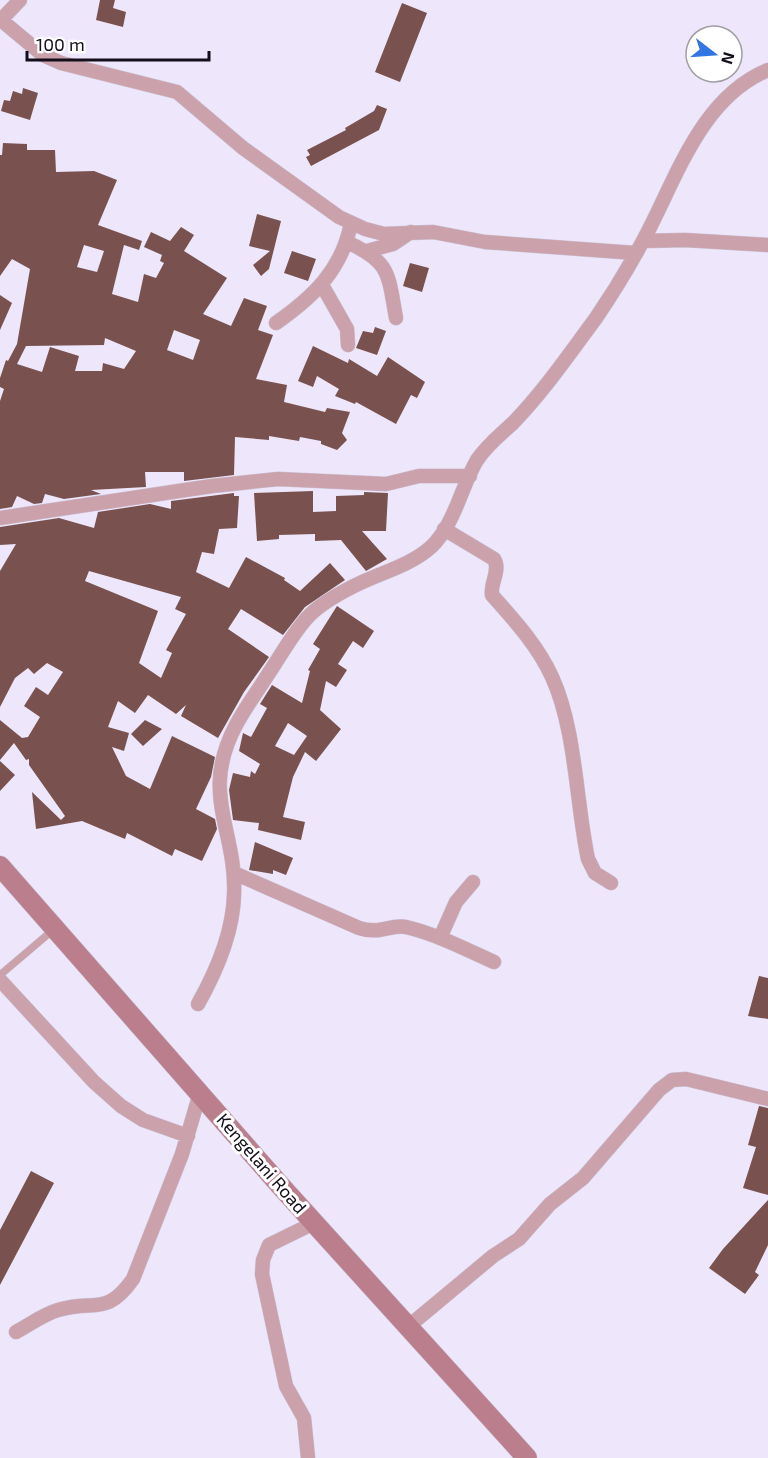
<svg xmlns="http://www.w3.org/2000/svg" width="768" height="1458" viewBox="0 0 768 1458" font-family="'Exo 2',sans-serif">
	<rect width="100%" height="100%" fill="#eee6fa"/>
	<!-- building -->
	<path fill="#79524f" fill-rule="evenodd" d="M100 0H115L113 8 126 12 123 27 96 20Z
		M402 3 427 13 400 82 375 72Z
		M23 88 38 93 30 120 1 111 4 100 10 101 13 91 22 94Z
		M377 105 387 109 379 130 311 166 306 157 310 155 307 150 346 130 345 128 374 111Z
		M3 143 27 144V150H55L56 172 94 171 117 180 98 225 142 241 139 250 124 245 112 294 138 302 144 274 156 278 164 263 160 261 162 255 144 247 151 232 170 241 181 227 194 235 184 251 227 278 203 314 231 326 244 298 267 306 258 330 273 335 256 379 287 385 284 402 325 412 327 408 350 412 342 433 347 440 337 450 321 444V441L300 437 299 441 269 436V440L235 437 234 475 184 481V472H145L146 487 91 490 101 494 64 499 45 494 42 503 34 504 17 496 12 507 0 509V401L4 389 0 387V378L6 360 8 361 17 344 30 269 12 259 0 276V155H2ZM84 245 104 251 97 272 77 267ZM174 330 200 340 193 360 167 350ZM105 338 136 351 124 369 103 363 102 371H75L79 356 50 347 42 372 17 364 26 346 104 345Z
		M257 214 281 221 269 269 261 276 253 265 270 251 249 246Z
		M292 251 316 259 308 281 284 273Z
		M410 263 429 268 422 292 403 286Z
		M0 295 12 303 0 330Z
		M375 327 386 331 377 355 356 348 363 331 373 333Z
		M313 346 348 363 349 359 377 376 388 357 425 382 417 398 411 395 396 424 356 402 355 404 335 396 339 389 317 376 313 387 298 381Z
		M313 491V512L336 511V496L364 495V492L388 493 386 531H362L387 559 366 571 341 540 315 541V534L279 535V539L257 541 254 493Z
		M234 493V496H239L237 528 219 529 214 554 202 552 196 572 229 588 246 557 285 578 284 580 300 591 330 563 345 580 305 607 283 635 241 609 228 629 269 657 244 692 218 738 181 716 186 705 176 714 148 695 135 713 118 701 108 727 129 733 124 751 112 747 126 776 150 789 172 736 215 757 211 777 196 809 215 819 217 829 202 861 175 849 172 856 127 833 125 839 82 821 36 829 32 792 61 820 65 816 29 765V759L26 760 14 743 0 760V720L22 738 28 737 40 717 24 706 36 687 48 695 63 672 47 663 34 674 28 668 15 678 0 707V571L16 544 0 545V527L59 518 94 528 98 512 150 504 171 509V501ZM89 571 181 597 175 609 186 614 166 650 172 653 161 678 139 663 158 611 85 581Z
		M337 606 374 631 363 648 353 641 338 664 347 670 336 687 326 681 320 710 341 729 316 761 305 752 293 777 283 817 305 822 301 840 258 830 259 823 233 820 229 790 233 773 250 777 251 771 255 774 260 764 239 751 243 733 251 737 267 708 260 704 272 685 302 703 310 671 308 670 320 649 313 644ZM288 723 307 736 294 755 275 746Z
		M145 720 162 729 143 746 131 734Z
		M0 761 15 775 0 791Z
		M255 842 293 858 286 875 273 870V874L249 870Z
		M759 976 768 978V1019L748 1016Z
		M759 1106 768 1108V1195L743 1188 756 1147 748 1145Z
		M31 1171 54 1183 0 1285V1230Z
		M768 1200V1245L755 1272 759 1275 745 1294 709 1268 723 1249Z"/>
	<g fill="none" stroke-linecap="round" stroke-linejoin="round">
		<defs>
			<path id="service" d="M0 975 53 930"/>
			<path id="minor" d="M1 20 43 55 61 63 177 92 243 148 339 217 365 229 384 234 433 232 485 242 635 253
				M0 21 20 0
				M643 241 685 240 768 245
				M347 242C391 262 388 274 396 318
				M367 251 393 244 411 232
				M322 285 347 329 348 345
				M276 323C313 297 342 270 351 223
				M0 518 212 486 278 479 386 484 419 476H470
				M444 529 494 559C501 570 490 583 492 595 515 621 538 646 552 677 576 729 576 803 588 859L595 873 611 883
				M234 873 359 928C380 935 390 924 406 927 436 934 465 949 494 962
				M440 938 456 902 473 882
				M0 980 94 1082 121 1106 143 1120 188 1136
				M198 1004C216 972 233 932 234 895 237 829 199 795 236 725 245 708 257 692 267 676 280 657 291 636 306 619 318 605 338 594 354 586 379 573 410 566 431 547 455 524 461 487 477 460 487 445 500 435 513 423 544 391 570 353 596 318 613 293 630 265 644 239 676 180 700 98 768 70
				M409 1326 493 1256 519 1239 550 1204 583 1178 659 1090 672 1080 686 1079 768 1099
				M16 1332C29 1325 44 1314 58 1310 95 1299 106 1317 133 1279L182 1154 200 1093
				M308 1458 304 1418 286 1386 262 1274 263 1260 269 1245 314 1223"/>
			<path id="secondary" d="M0 866 278 1183 527 1458"/>
		</defs>
		<!-- service casing -->
		<use href="#service" stroke="#cbc3d6" stroke-width="8"/>
		<!-- minor casing -->
		<use href="#minor" stroke="#cbc3d6" stroke-width="15"/>
		<!-- secondary casing -->
		<use href="#secondary" stroke="#cbc3d6" stroke-width="21"/>
		<!-- service -->
		<use href="#service" stroke="#cba2ab" stroke-width="7"/>
		<!-- minor -->
		<use href="#minor" stroke="#cba2ab" stroke-width="14"/>
		<!-- secondary -->
		<use href="#secondary" stroke="#ba7e8c" stroke-width="20"/>
	</g>
	<g text-anchor="middle" dominant-baseline="central" stroke-width="6" stroke-linejoin="round" paint-order="stroke">
		<!-- street labels -->
		<g font-size="18" fill="#130e1a" stroke="#fff">
			<text transform="translate(262 1163) rotate(49)">Kengelani Road</text>
		</g>
	</g>
	<!-- north arrow -->
	<g transform="translate(714 54) rotate(107)"><circle r="28" fill="#ffffff" stroke="#a19fa3" stroke-width="1.5"/>
	<path d="M0-4.5L10 22L0 15L-10 22Z" fill="#3375e3"/>
	<text y="-9" font-size="16" font-weight="bold" text-anchor="middle" fill="#130e1a">N</text>
	</g>
	<!-- scale -->
	<path d="M27 51v9h182v-9" fill="none" stroke="#130e1a" stroke-width="3"/>
	<text x="36" y="51" font-size="18" fill="#130e1a" stroke="#ffffff" stroke-width="4.5" paint-order="stroke">100 m</text>
</svg>
